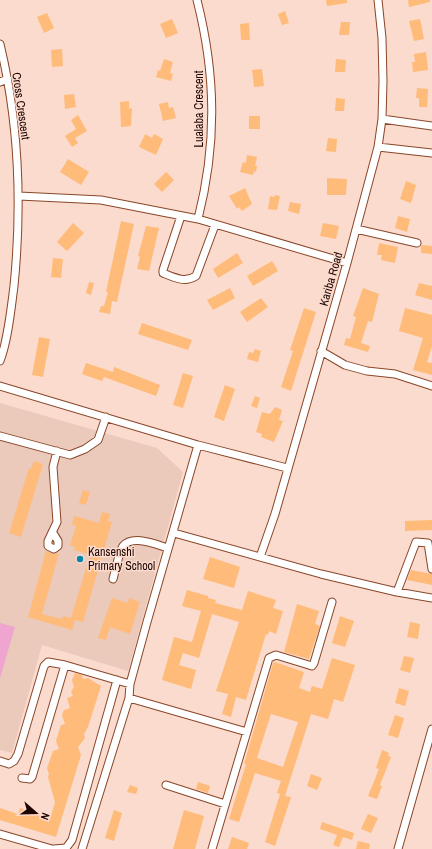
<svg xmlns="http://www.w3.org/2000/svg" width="432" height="849" viewBox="0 0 432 849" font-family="'Archivo Narrow',sans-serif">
	<rect width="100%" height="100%" fill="#fbdbcd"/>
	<!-- built -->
	<path fill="#ebc9bb" d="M0 403 157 448 183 472 128 671 42 645 12 753 0 750Z"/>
	<!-- green -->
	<path fill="#f0a4d0" d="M0 623 15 627 0 678Z"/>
	<!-- building -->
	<path fill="#ffbb79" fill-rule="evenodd" d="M326 0H347V3L327 6Z
		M408 0H430V2L409 7Z
		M285 11 289 23 282 25 278 14Z
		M47 13 54 28 44 33 37 17Z
		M172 19 178 33 166 38 160 24Z
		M420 19 424 39 414 41 409 21Z
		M341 22H350L349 35H339Z
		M249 23 250 40H241L240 24Z
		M62 49 63 66 52 67 51 50Z
		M426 52 428 70 413 72 412 62H415L414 54Z
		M164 59 173 62 170 73 173 74 171 81 156 77 158 70 160 71Z
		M336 59 346 60 345 72H335Z
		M262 69 264 86 254 87 252 70Z
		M417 88 428 89 427 107H419V98H416Z
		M74 94 76 107 65 109 64 95Z
		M336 98 345 99 344 111H335Z
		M129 101V109L132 108 131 126 121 127 120 102Z
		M168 102 169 108 173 107 176 118 163 121 159 104Z
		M78 115 87 131 75 138 78 143 72 147 65 136 76 129 71 120Z
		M249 116H260V129H249Z
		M145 134 152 138 154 134 163 139 156 155 139 147Z
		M328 138 337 139 336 152 326 151Z
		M247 155 257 157 255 166H257L256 172 254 171 253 175 240 172 243 162 246 163Z
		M68 159 89 172 81 185 60 172Z
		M166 172 174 180 162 192 154 184Z
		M327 178 347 179 346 195H327Z
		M406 181 416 185 411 203 400 199Z
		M245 188 252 204 242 211 239 207 237 209 229 196Z
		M275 195 280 196 277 210 268 209 270 196 274 197Z
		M290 202 301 204 299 214 288 211Z
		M398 216 410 219 407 232 395 228Z
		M121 221 134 224 118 297 117 302 112 301 110 314 99 312 101 306H104L108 292H106Z
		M73 223 84 233 67 251 57 242Z
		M323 223 339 226 336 239 320 236Z
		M146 226 159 228 149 271 137 269 140 257 138 256Z
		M379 243 398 247 395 263 381 260 382 255H377Z
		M421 245 432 246V254L421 253Z
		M237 253 243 263 218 278 213 269Z
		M53 258 63 259 61 278 51 277Z
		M272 261 278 271 253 286 247 276Z
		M89 282 94 283 91 295 86 293Z
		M419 283 432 286V300L415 295Z
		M230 288 235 298 213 310 207 300Z
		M363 288 379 294 372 322 368 321 361 343 370 346 368 352 344 345 346 338 350 339 356 317 353 316Z
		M261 298 268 307 247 322 240 312Z
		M304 308 316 312 291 391 281 387 293 351 290 350Z
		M405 308 432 315V346L427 362 432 363V375L413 370 423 338 399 331Z
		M142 323 192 340 188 350 138 334Z
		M39 337 50 339 43 377 32 375Z
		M255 349 261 351 258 362 247 359 249 352 253 353Z
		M86 363 113 372 114 367 160 385 156 396 104 377 102 381 82 374Z
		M183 373 193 376 183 408 173 405Z
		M225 385 235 389 224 421 214 417Z
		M255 396 260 398 257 408 251 406Z
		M275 407 282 410 279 420 283 421 274 442 261 437 262 434 256 432 262 412 270 414Z
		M34 461 43 464 21 537 9 533 29 468 31 469Z
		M83 490 90 492 86 505 79 503Z
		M102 512 110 514 108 521 112 522 83 622 75 620 72 630 28 617 46 551 54 554 59 553 42 614 62 619 63 616 71 618 90 555 74 550 75 547 70 545 76 526 72 525 74 516 99 523Z
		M432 520V530L405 531V521Z
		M210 557 240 567 234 588 203 579Z
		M411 570 432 574V585L407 580Z
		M187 590 208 596V598L216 600 215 603 242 610 248 591 276 600 273 608 283 611 276 634 269 631 268 635 266 634 246 700 236 697 231 717 222 714 228 694 216 691 239 622 212 614 199 658 183 653 179 665 196 670 191 689 162 680 174 637 192 642 201 611 182 606Z
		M112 598 128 603 129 598 140 602 130 634 110 627 106 640 98 638Z
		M297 604 319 611 315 624 320 626 309 659 284 652Z
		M340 616 354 621 345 647 332 643Z
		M410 622 420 624 418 639 407 637Z
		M404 656 414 658 410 673 400 670Z
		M332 658 355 665 343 702 334 699 328 719 311 714 285 796 291 797 275 846 265 842 280 794 277 793 281 781 255 773 239 822 229 819 246 764H244L273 663 275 662 304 672 299 688 310 692 312 686 322 689ZM271 714 298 722 283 767 257 758Z
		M75 673 82 675 83 679 88 678 101 686 88 727 84 734 85 738 78 747 81 755 56 837 0 820V808L18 814 20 808 50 819 55 802 48 777 49 774 47 768 53 751 59 749 56 741 61 725 65 724 62 715 64 710 70 708 67 698 73 696 71 692 74 687 72 680Z
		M399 688 409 691 405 706 395 703Z
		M395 715 404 718 398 738 388 735Z
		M382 750 389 753 388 756 391 757 380 785 382 786 377 799 368 796 379 769 376 768Z
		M311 774 322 778 317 790 307 786Z
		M198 782 210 786 208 793 196 789Z
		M130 785 138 788 136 794 127 792Z
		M114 810 122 813 114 841 105 838Z
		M184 810 204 816 195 849H173Z
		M368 814 378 818 371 833 361 829Z
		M322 822 354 833 352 840 343 837 339 847 333 845 337 835 320 829Z
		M232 837 249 843 247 849H228Z
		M358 841 370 844 369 849H356Z"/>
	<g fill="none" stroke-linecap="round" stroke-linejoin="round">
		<defs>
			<path id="minor" d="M197 0C216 75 217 144 198 219
				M0 44C19 123 22 205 14 286 11 309 8 340 0 361
				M0 82 8 79
				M382 119 432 126
				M378 147 432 153
				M19 196 101 200 198 219 347 263
				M181 216 163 270V273C175 278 185 283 196 276L215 225
				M356 229 417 243
				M321 351 345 365 367 371 395 374 432 386
				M0 386 198 445 287 468
				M0 436 70 455 85 449 98 440 106 417
				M53 533 58 541V546L54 549 48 546V541L57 522 53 467 57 451
				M174 533 321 574 397 592 432 598
				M260 557 275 514 347 263 378 147 382 119 383 81 382 38 378 0
				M113 579C115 572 119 552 123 546 133 534 157 545 168 548
				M397 592 416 542 428 543 432 569
				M129 698 247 732
				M0 761 9 764 14 761 18 754 44 666 48 662 65 665 130 684
				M22 778 30 779 32 777 65 665
				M166 785 225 804
				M0 834 52 849
				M54 849 66 848 72 840 117 680
				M82 849 129 698 130 684 147 622 198 445
				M212 849 269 658 276 655 312 666 314 663 332 602
				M398 849 432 729"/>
		</defs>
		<!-- minor casing -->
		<use href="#minor" stroke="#894628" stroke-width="9"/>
		<!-- minor -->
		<use href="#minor" stroke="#fff" stroke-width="7"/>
	</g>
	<!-- markers -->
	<circle fill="#0687a9" stroke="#fbdbcd" stroke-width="1.5" cx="80" cy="559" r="4"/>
	<g text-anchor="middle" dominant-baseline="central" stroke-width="3" stroke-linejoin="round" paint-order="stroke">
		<!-- street labels -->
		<g font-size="12" fill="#1d0400" stroke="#fbdbcd">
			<text transform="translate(21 106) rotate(82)">Cross Crescent</text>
			<text transform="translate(199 109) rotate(-90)">Lualaba Crescent</text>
			<text transform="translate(331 279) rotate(-74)">Kariba Road</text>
		</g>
		<!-- poi labels -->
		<g font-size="12" fill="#1d0400" stroke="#fbdbcd" text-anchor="start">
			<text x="88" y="552">Kansenshi<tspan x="88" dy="14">Primary School</tspan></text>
		</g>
	</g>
	<!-- north arrow -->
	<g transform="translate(36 813) rotate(110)" stroke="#fbdbcd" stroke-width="3" paint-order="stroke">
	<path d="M0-3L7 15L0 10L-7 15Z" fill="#1d0400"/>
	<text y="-6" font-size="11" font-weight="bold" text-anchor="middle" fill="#1d0400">N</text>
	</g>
</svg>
